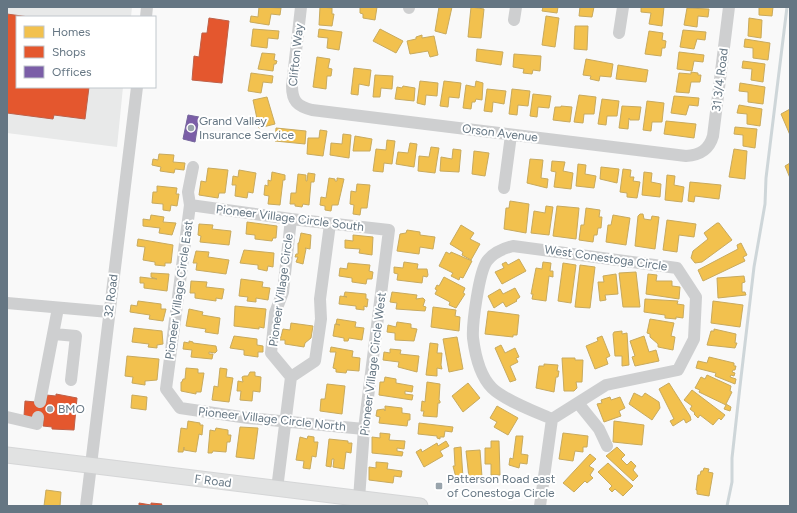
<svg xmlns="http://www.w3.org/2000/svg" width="797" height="513" viewBox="0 0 797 513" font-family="Figtree,sans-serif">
	<rect width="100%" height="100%" fill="#f9f9f9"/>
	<!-- built -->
	<path fill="#e8e9e9" d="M7 7H132L131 17H17V87H123L117 147 7 133Z"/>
	<!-- homes -->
	<path fill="#f2c14e" stroke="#c8aa5e" d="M259 7 281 8 280 15 271 14 269 25 250 22 251 16 258 17Z
		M320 7 332 8V14H334L332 26 319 25Z
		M360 7H377L375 20 363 18V14L360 13Z
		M439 7H452L446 34 435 31Z
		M471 7 484 9 481 38 468 37Z
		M543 7H558L557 13 542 11Z
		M580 7H594L592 17 579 16Z
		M641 7H664L662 26 649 24 651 13 641 12Z
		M759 7H773L772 16 759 15Z
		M687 8 709 9 708 17 698 16 697 27 684 25Z
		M546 16 559 18 555 47 542 45Z
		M749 18 762 20 761 38 748 36Z
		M575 26H588L587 50 574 49Z
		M253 29 279 31 278 39 268 38 267 48 251 46Z
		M319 29 342 32 339 50 327 48 328 38 318 37Z
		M380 29 403 41 396 53 373 41Z
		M683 30 706 32 705 40 697 39 694 49 680 47Z
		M649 31 663 33 662 40 666 41 665 48H662L661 56 645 54Z
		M422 35V38L434 36 438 55 430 57 428 51 410 54 407 41 416 39V37Z
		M745 39 770 43 768 60 753 58V48L744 47Z
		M477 49 503 52 501 65 476 61Z
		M679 52 704 55 703 62 694 61 692 71 677 69Z
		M262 53 275 54 274 60 277 61 276 64H274L273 71 258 69Z
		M514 54 541 56 540 71 533 70 532 74 523 73 524 69 513 67Z
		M317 57 330 59 328 68 332 69 331 76H327L326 89 313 87Z
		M586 59 613 64 611 77 600 76 599 81 590 79 591 76 583 75Z
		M743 61 765 64 763 82 751 80 752 69 742 68Z
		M618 65 648 70 646 82 616 79Z
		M354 68 371 70 369 86 359 84 358 95 351 94Z
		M691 72 698 73V75H701L700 82H691L689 93 676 92 679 73 691 74Z
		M251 73 273 76 272 83 263 82 261 93 248 91Z
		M375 75 393 76 392 89 381 88 380 97H373Z
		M420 81 438 83 437 96 426 95 425 105 417 103Z
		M444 81 461 83 459 98 449 97 448 107 440 106Z
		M476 81 483 83 482 100 476 99 475 102H472L471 109 463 108 466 85 475 87Z
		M740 83 765 87 763 104 748 102V92L739 91Z
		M403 86 415 88 414 101 395 99 397 87 402 88Z
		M487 89 506 91 504 104 493 102 492 112 484 111Z
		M512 89 530 91 528 106 518 105 517 115 509 114Z
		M533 94 551 96 549 108 538 107 537 117 530 116Z
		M579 95 596 97 594 114H584L583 123 574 122Z
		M674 96 699 98 698 106 689 105 686 115 671 113Z
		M267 97 275 124 259 128 253 100Z
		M602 99 619 101 617 116H607L606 125 598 124Z
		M647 101 664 103 662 122H652L651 131 643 130Z
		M739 105 762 109 760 126 747 124V114L737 113Z
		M561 106 572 107 570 122 553 120 555 107H561Z
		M622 106 641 107 639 120H630L629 118 628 129 619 128Z
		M790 109V135L781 114Z
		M666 121 696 124 694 138 664 134Z
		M735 127 757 129 755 148 743 146V135L734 134Z
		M276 128 306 131 305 144 275 141Z
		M320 130 327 131 323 156 307 154 308 138H319Z
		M343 134 351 135 349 158 330 155 331 143 342 144Z
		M355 136 372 139 370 151H353Z
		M387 140 395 141 392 164 384 163 383 172 373 171 376 149 386 150Z
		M410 143 417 144 414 167 396 164 398 152 408 153Z
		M431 147 439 148 435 173 418 171 419 156 429 157Z
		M453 149 461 150 459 172 440 171 441 157 452 159Z
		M734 149 747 151 745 179 729 177Z
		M474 151 489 153 485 176 472 174Z
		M159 154 174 155 173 162 185 163 184 170 175 169 174 173 160 171 161 167 152 165 153 159 158 160Z
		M530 159 543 160 541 178 548 179 547 188 527 183Z
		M552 161 565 162 563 171 573 173 571 189 554 187 556 172 551 171Z
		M790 163V178L785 166Z
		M578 164 586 165 585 174 596 176 594 188 576 186Z
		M601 167 619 169 617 183 600 179Z
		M208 168 228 170 225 193H219L218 198 199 195 201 181 206 182Z
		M623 169 631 170 630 177H634L633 181 640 182 637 198 627 197V193L620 192Z
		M239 170 256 173 253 193 248 192 247 198 235 196 236 185H232L233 176 238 177Z
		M272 172 285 175V180H283L280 205 268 204 269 196 264 195 265 185 268 186V180L271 181Z
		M644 172 652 173 651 182 661 184 660 197 642 195Z
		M308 173 315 174 314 182H311L309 205 303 204 302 207 295 206V204H290L291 193H296L298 174 306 175V181H307Z
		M667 175 675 176 674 185 684 187 682 202 665 200Z
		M329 178 335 179V181H337V178L344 179 338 205H332L331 211 325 210V206L320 205 321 197 326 198Z
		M690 182 721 185 719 199 695 196 694 202 688 201Z
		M357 184 370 185 367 208H361L360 215 353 214 354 205 350 204 351 191 356 192Z
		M157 186 177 188 176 194H179L177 206 171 205 170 211 163 210V204L152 203 153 192H157Z
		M510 201 529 204 526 233 504 229 506 208H509Z
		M546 206 553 207 549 235 531 233 534 211 545 213Z
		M557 206 579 208 576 239 553 236Z
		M586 208 600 210 599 217H602L601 228H598L597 235H594L593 242 579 240 581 225H584Z
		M640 214H643L644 219 651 220 652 216 659 217 655 249 635 246 638 216Z
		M151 215 164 217 163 222 176 223 172 235 159 233 160 228 143 226V219L150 220Z
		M613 215 630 218 626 245 606 242 608 225H611Z
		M667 220 696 224 694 237 679 235 677 252 663 250Z
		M247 222 277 226 276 238H273L272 241 255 239V235L246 234Z
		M717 223H719L732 240 702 262 695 263 691 258 693 251 708 239 704 233Z
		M199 224 213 225 212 229 231 231 229 245 200 242 201 236 198 235Z
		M461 225 474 233 470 239 480 244 471 260 462 255 463 252 450 244Z
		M407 230 420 232V235L435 237 433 249 420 247 419 254 397 251 400 234 406 233Z
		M301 233 311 235 310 249 305 248 306 249 303 264 296 262 298 257H295L296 254H298V243H299Z
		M353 235 373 237 372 255 359 253 360 249 345 248V240L353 241Z
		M138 239 173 245 171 263H165V266L155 265V262L143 260 145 247 137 246Z
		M741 243 747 255 743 257 745 261 703 281 698 270 738 249 737 245Z
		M244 250 274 253 273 267 268 266 267 271 258 269V265L240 263Z
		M196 251 209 252 208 257 229 260 226 274 196 270 197 263H193Z
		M446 252 450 254 451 252 472 261 463 278 460 277 459 280 451 276 453 273 439 266Z
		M519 259 526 271 502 284 495 272 504 268 502 264 506 262 508 265Z
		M404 262 418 264 417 269H427L428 275 427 277 423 276 422 283 397 280 398 274 394 273V267L403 268Z
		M543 262 551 263 550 271H553V277L549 276 546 301 532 299 533 294H531L536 268 542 269Z
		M348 263 370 265 369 271 373 272 372 279H367L366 284 352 282V278L339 276 340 268 347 269Z
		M563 263 576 265 571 303 558 301Z
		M580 265 595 267 590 308 575 307Z
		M636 272 640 307H623L619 273Z
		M151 273 169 274 167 291 144 288V283H140V277L157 279 151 277Z
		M616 274 618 294 605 295 606 300 600 301 598 282H604L603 276Z
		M648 274 657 275 656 281H672V286L680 287 679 299 646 294Z
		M744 276 745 282 742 283V292H745L746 295 718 298 717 278Z
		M444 277 465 288 463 293 465 294 456 308 449 305 450 302 435 294 437 290 435 289 437 285 439 286Z
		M241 279 263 282 262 287 270 288 268 300 256 298V302L247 301 248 297 239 296Z
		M191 281 207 282 206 287 224 289 222 299 216 298V301L195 298V293H190Z
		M515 288 520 297 516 300 517 301 506 307 503 302 494 308 488 296 500 289 503 294Z
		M345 292 366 294V299H368L367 307 364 306V310L356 309V306L339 304 340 296 347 297 344 296Z
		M392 292 417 295 416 299 423 298 425 300 423 306 426 307 425 311 396 309 397 303 390 302Z
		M645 299 678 301 677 304 684 305 683 318 676 317V319L665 318V315L644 312Z
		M138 301 161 304V309H166L163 321 149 319 150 315 130 312 131 305 137 306Z
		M713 301 743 305 740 327 711 323Z
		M235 306 266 309 264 328 259 327V329L234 326Z
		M433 307 456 310 455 316 460 317 459 331 431 327Z
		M189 309 203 312 202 315 220 318 218 334 205 332 206 329 186 326Z
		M488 311 519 315 517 335H513V337L485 334Z
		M337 319 356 322 355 327 364 328 362 340 349 338 348 341H344V338L333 336 335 324 340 325 336 324Z
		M650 319 674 323 671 336 675 337 673 350 658 347V344L650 337V334L647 333Z
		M397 322 411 324V328L417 329 414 341 395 340V333L387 332 388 325 396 327Z
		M291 323 313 326 311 338 305 343 304 347 285 344V340H280L283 329 290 330Z
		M134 328 162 331 163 344 157 345V348L148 347 149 344 132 342Z
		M714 329 736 334 735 343H737L735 348 707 345 711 331H714Z
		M622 331V334L627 333 629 365 622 366V356H615L613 334 614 332Z
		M234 336 257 339V345L263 346V352H258V357L244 355V350L230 348Z
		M602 336 610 356 606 358 608 364 595 369 586 346 598 341 597 338Z
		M644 336 649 352 656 350 659 361 635 366 632 357 635 356 630 341Z
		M457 337 463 369 449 372 443 339Z
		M189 341 193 342V343L216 346 217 351 215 353 209 352V354H213L212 359 191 357 192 350 183 349 184 342 189 343Z
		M430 343 438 344 437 353H442L441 365 442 369 437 368V376L426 375Z
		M501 345 505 353 515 348 519 357 516 358 518 362 510 366 516 380 510 382 495 348Z
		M331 347 353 351 352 357 360 358 359 371 347 370 346 373 336 372V369L333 368 336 352H330Z
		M390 349 401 350 400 354 419 356 417 372 398 367 399 362 383 360 384 352 390 353Z
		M127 356 159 359 157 380 145 381V385L132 383 133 377 125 376Z
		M709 357 734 363V366H736L735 370H733L732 372 735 373 734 376 731 375 730 377 736 379 735 384 715 376 716 373 696 368 698 361 707 363Z
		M562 358H575V360H583L582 382H576L577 388 574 391H564Z
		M544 364 558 365 557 371H559L558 377H556L554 392 536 388 539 366H544Z
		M186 368 198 369V373H204L201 392H196V394L181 391V382H182L183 379H185Z
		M220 368 227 369 226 377 233 378 229 402 212 400 214 386 218 387Z
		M250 372H255V376L261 377 260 392 253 391 252 401 240 400 241 391H237L238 381 243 382 242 377 244 376H248Z
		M707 375 731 386 730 391 732 392 726 404 731 407 730 411 724 409 726 405 699 392 700 390 695 388 701 377 705 379Z
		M385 377 396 379V383L413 386 412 392 405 391V394L413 395 412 400 379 395 380 382H384Z
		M427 382 440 384 439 400 440 401V403H438L437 417 423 416 424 411H421L422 401 425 402Z
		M468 383 480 398 463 412 452 396Z
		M669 383 690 416 691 420 686 423 684 419 673 426 670 421 674 419 659 389Z
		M327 384 345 386 342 414 320 411 321 399H325Z
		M692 390 725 415 721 420 719 418 713 425 700 415 698 418 694 414 695 413 690 409 692 406 684 400Z
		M634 393 642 397 645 393 659 402 660 408 652 420 629 404Z
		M132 395 147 397 146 410 131 408Z
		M610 397 611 400 620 397 625 408 619 411 621 416 604 422 597 404 602 403 601 400Z
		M385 406 402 408V413L410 414V420H408L407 426 379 423 380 417 376 416 377 410 384 409 385 411Z
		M497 406 518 418 508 435 494 427 497 422 490 418Z
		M188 421 200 423V425H203L202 435 199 434 196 452 184 450V447L183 452H178L181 428 187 429Z
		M614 421 644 425 642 445 613 442Z
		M419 423 453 427 452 432 445 431 444 437H440V439L437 438V436L418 434Z
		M240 427 258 428 254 459 236 457Z
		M216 428 228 430V435H231L230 442H227L226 452 213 451 212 453H208L210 430 215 431Z
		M380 433 390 434 389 440 405 441 404 449 397 448V451L403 452 402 456 372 453V437L380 438Z
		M563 433 588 436 587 447H583V452L575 451 573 461 559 459Z
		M308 436 314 437V442H318L316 457 312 456 310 469 303 468 304 461 296 460 300 437 307 439Z
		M516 436H523L521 454 528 455 527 464 520 463 519 468 509 465 510 458 513 459Z
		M329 439 348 441V443H352L351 453 346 452 344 469 333 467 334 459H332L331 467 326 466Z
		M446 441 449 446 440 451 443 456 424 467 416 452 421 449 422 452 437 443 438 446Z
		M491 441H499L500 475H491V464H485V448H491Z
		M461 447 463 478H456L453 466H455L454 448Z
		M617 447 625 455 621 459 627 465 631 461 636 466 633 470 638 476 633 481 606 456Z
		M480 450 482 477 469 478 466 451Z
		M590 454 596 459 589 466 594 469 590 475 593 478 587 483 585 481 574 492 563 483Z
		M376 462 388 463 387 469 402 471 401 477 394 476 393 483 369 480V467L376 468Z
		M608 463 633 486 623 496 615 489 612 492 609 489 612 486 598 472Z
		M704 468 709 469 708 472 713 473 709 496 697 494V490H696L698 475H700L701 471H703Z
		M46 490 61 492 60 506H44Z"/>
	<!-- shops -->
	<path fill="#e4572e" stroke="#be6048" d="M7 14 29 17H17V87H89L85 119 54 115 53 119 7 113Z
		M209 18 229 21 222 83 192 80 194 56 199 57 202 33H207Z
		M56 394 77 398 74 430 52 429V427L43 426 44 418 24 416 25 401 46 403V395L56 396Z
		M139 503 151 505V503L162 504 161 506H139Z"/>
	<!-- offices -->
	<path fill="#7b5ea7" stroke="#74659c" d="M188 115 199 117 195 142 183 139Z"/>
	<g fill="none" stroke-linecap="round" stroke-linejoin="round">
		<!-- stream -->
		<path stroke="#ced6d9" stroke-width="3" d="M727 506 732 482V458L740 386 754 267 765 204 766 178 787 7"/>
		<defs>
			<path id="major" d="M7 455 420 506"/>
		</defs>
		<!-- major casing -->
		<use href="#major" stroke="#d5d6d7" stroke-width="17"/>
		<!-- minor -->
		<path stroke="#cecfd0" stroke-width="12" d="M301 7 292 86C292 101 297 106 312 110L686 156C700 155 709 150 713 136L729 7
			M409 8V7
			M146 17 147 7
			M514 20 516 7
			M619 33 623 7
			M193 167 188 192 190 205 166 389 180 408 248 418 364 429
			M504 188 511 135
			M190 205 291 219 389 230 364 429 359 499
			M513 246 677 268 696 297 694 339 678 370 606 385 552 419C536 412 504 400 492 388 480 376 475 354 473 338 472 324 479 272 487 261 493 253 505 248 513 246Z
			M7 303 109 312
			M54 334 76 336 71 380
			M291 377 315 361 321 319 320 299 330 224
			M40 402 58 308
			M578 403 599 429 607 446
			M7 417 37 424 38 417
			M277 489 291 377 271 353 275 313 283 292 291 219
			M86 506 137 87
			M540 506 552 419"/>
		<!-- major -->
		<use href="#major" stroke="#e1e2e2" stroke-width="15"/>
	</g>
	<!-- markers -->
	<g fill="#99a4ac" stroke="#fff" stroke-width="1.5">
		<circle cx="191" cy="128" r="4"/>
		<circle cx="50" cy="409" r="4"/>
		<rect x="435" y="482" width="8" height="8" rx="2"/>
	</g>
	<g text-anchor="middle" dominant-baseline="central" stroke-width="4" stroke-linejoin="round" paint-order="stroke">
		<!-- street labels -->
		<g font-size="12" fill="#657683" stroke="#fff">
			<text transform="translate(296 55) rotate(-84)">Clifton Way</text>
			<text transform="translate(720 80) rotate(-83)">31 3/4 Road</text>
			<text transform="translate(500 133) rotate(7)">Orson Avenue</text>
			<text transform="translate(290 218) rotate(7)">Pioneer Village Circle South</text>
			<text transform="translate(606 258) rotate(8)">West Conestoga Circle</text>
			<text transform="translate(179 290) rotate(-82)">Pioneer Village Circle East</text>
			<text transform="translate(281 290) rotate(-82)">Pioneer Village Circle</text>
			<text transform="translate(111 296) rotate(-83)">32 Road</text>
			<text transform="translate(373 364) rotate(-83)">Pioneer Village Circle West</text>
			<text transform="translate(272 419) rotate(6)">Pioneer Village Circle North</text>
			<text transform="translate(213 481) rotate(7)">F Road</text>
		</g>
		<!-- poi labels -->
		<g font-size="12" fill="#657683" stroke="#fff" text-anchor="start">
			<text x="199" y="121">Grand Valley<tspan x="199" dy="14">Insurance Service</tspan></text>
			<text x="58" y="409">BMO</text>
			<text x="447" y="479">Patterson Road east<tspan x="447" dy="14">of Conestoga Circle</tspan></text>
		</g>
	</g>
	<!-- border -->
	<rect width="797" height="513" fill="none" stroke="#657683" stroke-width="16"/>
	<!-- legend -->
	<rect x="16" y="16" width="140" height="72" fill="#ffffff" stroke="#c1c8cd"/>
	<rect x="24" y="26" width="20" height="12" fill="#f2c14e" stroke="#c1c8cd"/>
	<text x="52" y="36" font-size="12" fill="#657683">Homes</text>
	<rect x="24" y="46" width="20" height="12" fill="#e4572e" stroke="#c1c8cd"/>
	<text x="52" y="56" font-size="12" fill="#657683">Shops</text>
	<rect x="24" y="66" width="20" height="12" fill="#7b5ea7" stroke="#c1c8cd"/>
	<text x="52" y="76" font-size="12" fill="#657683">Offices</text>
</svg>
